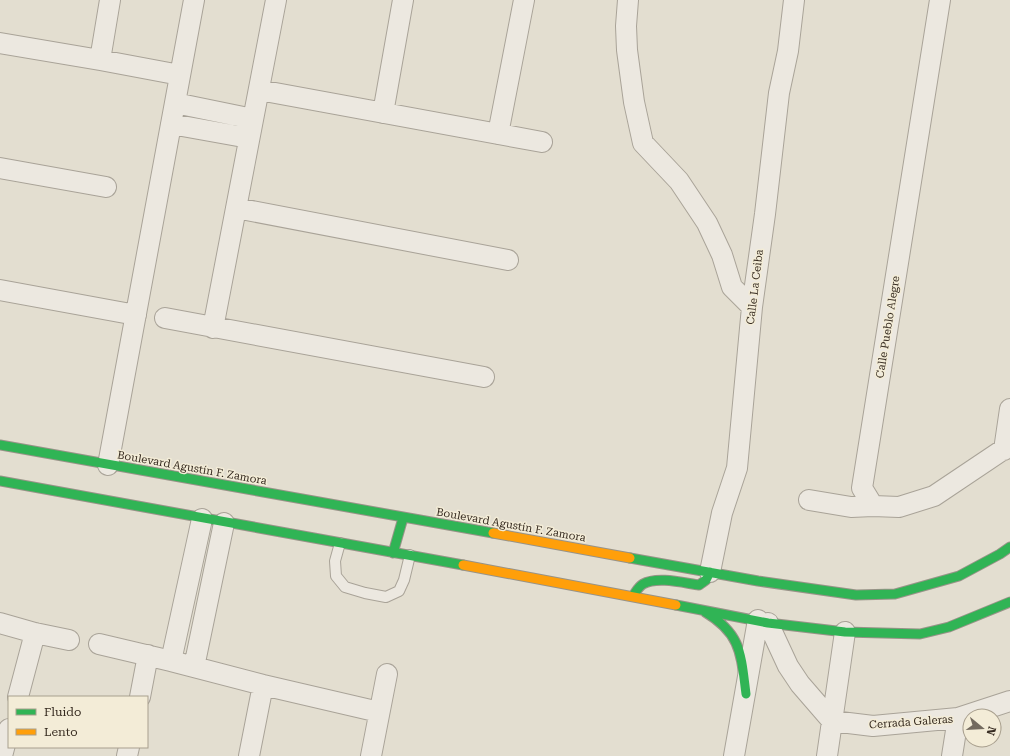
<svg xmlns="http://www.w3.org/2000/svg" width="1010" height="756" viewBox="0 0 1010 756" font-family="'Roboto Serif',serif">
	<rect width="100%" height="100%" fill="#e3ded0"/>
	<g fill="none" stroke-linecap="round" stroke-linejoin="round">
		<defs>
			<path id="lane" d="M340 543 335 561 336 576 345 587 365 593 386 597 399 591 404 580 410 555"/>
			<path id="street" d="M628 0 626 26 627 50 634 102 643 143 679 181 707 223 722 255 732 287 752 307
				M0 43 100 60 180 75
				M100 60 110 0
				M259 90 542 142
				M175 103 253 119
				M383 113 403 0
				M171 124 249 138
				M498 134 524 0
				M0 168 106 187
				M236 208 508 260
				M0 290 136 315
				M165 318 484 377
				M213 328 276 0
				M1004 450 1010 409
				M108 465 194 0
				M809 500 851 507 873 506 899 507 934 496 1010 445
				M873 506 862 488 940 0
				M710 572 722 513 737 468 752 307 765 214 779 93 788 51 794 0
				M0 623 35 633 69 640
				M768 623 788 666 800 684 832 721 873 726 958 718 1010 701
				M99 644 171 661 263 685 379 712
				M171 661 202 519
				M194 667 224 523
				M18 697 35 633
				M140 697 148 655
				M2 756 9 729
				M127 756 129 747
				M249 756 263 685
				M371 756 387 674
				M734 756 758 620
				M827 756 845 632
				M952 756 958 718"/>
			<path id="fast" d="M0 445 493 533
				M0 481 463 565
				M393 553 403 518
				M630 558 758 581 856 595 895 594 959 576 1000 554 1010 547
				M633 596C636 592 638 587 643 584 657 576 684 583 699 585L706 580 710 572
				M676 605 768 623 845 632 920 634 949 627 1010 602
				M705 612C742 634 741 655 746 694"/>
			<path id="slow" d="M493 533 630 558
				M463 565 676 605"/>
		</defs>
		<!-- lane casing -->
		<use href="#lane" stroke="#a9a398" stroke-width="12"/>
		<!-- street casing -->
		<use href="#street" stroke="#a9a398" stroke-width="22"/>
		<!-- fast casing -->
		<use href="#fast" stroke="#989388" stroke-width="11"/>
		<!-- slow casing -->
		<use href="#slow" stroke="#989388" stroke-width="11"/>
		<!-- lane -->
		<use href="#lane" stroke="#ece8e0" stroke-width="10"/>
		<!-- street -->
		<use href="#street" stroke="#ece8e0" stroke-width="20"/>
		<!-- fast -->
		<use href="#fast" stroke="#30b455" stroke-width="9"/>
		<!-- slow -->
		<use href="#slow" stroke="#ff9f0a" stroke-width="9"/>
	</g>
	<g text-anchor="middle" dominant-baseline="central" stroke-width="3" stroke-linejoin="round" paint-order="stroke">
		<!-- street labels -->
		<g font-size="11" fill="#372c21" stroke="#f3ecd7">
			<text transform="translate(755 287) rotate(-83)">Calle La Ceiba</text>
			<text transform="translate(888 327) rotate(-81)">Calle Pueblo Alegre</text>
			<text transform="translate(192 468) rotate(10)">Boulevard Agustín F. Zamora</text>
			<text transform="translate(511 525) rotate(10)">Boulevard Agustín F. Zamora</text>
			<text transform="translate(911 722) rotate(-4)">Cerrada Galeras</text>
		</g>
	</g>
	<!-- legend -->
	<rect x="8" y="696" width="140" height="52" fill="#f3ecd7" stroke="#a89f8e"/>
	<rect x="16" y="709" width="20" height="6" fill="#30b455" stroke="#a89f8e"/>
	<text x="44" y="716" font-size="12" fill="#372c21">Fluido</text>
	<rect x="16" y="729" width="20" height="6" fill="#ff9f0a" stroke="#a89f8e"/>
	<text x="44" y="736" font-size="12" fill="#372c21">Lento</text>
	<!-- north arrow -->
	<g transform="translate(982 728) rotate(108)"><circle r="19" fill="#f3ecd7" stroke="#a89f8e"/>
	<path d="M0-3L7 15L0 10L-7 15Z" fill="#736a5e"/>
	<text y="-6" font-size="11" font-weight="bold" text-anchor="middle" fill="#372c21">N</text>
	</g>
</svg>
